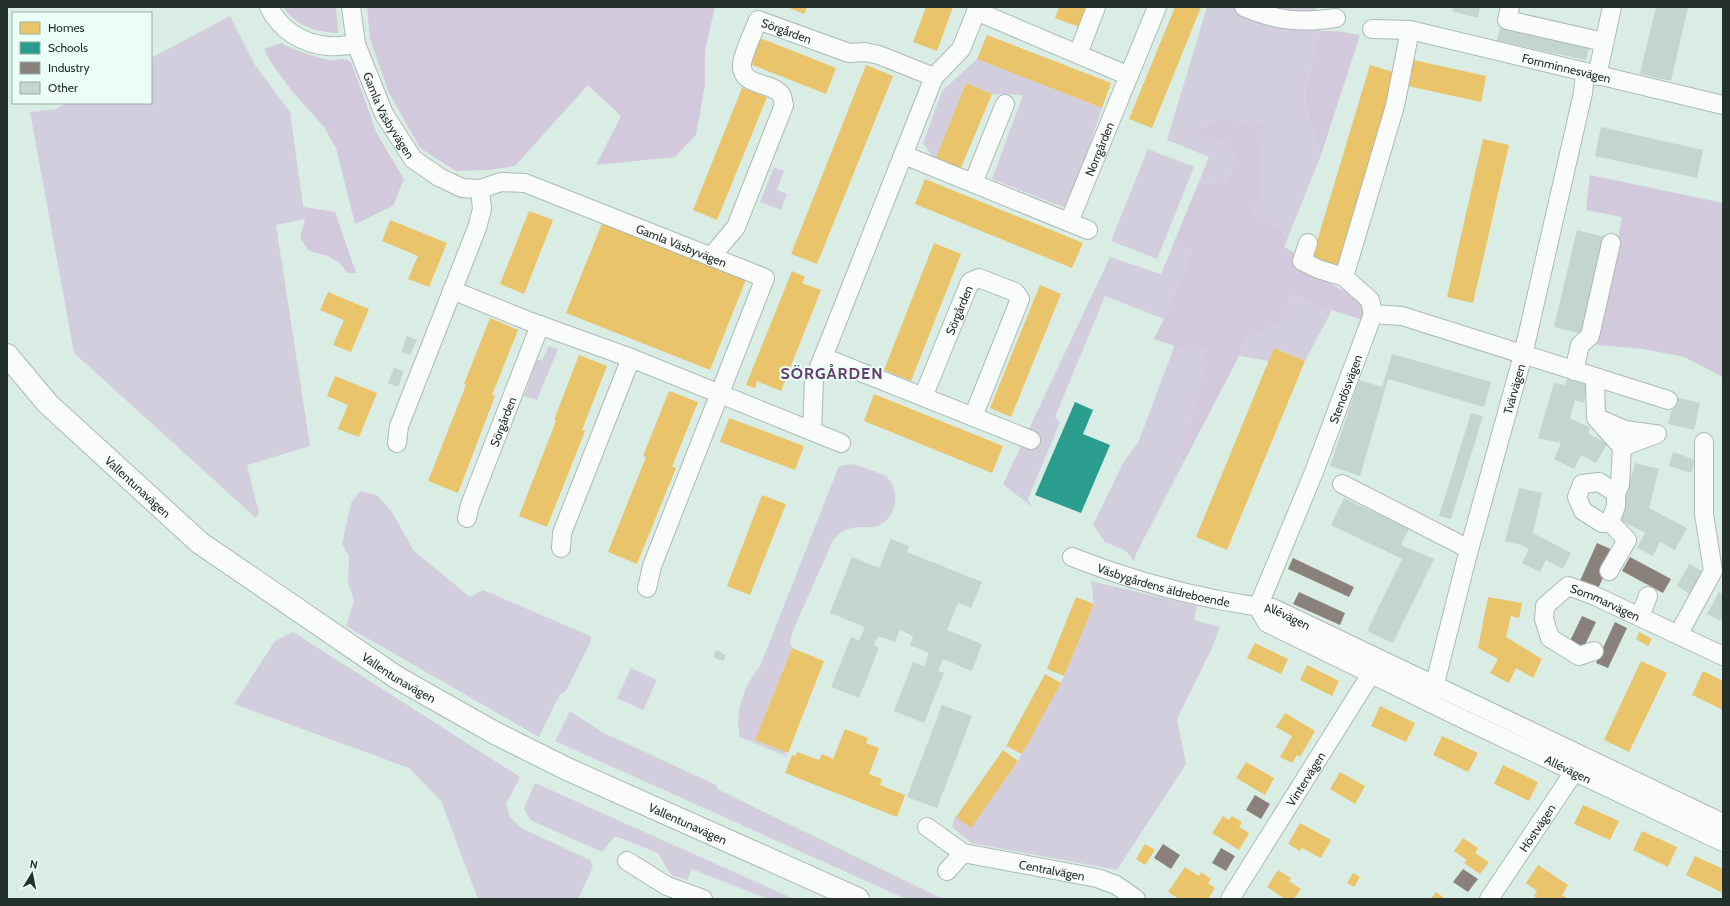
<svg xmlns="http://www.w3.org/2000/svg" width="1730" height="906" viewBox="0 0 1730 906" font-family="Cabin,sans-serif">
	<rect width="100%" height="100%" fill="#daede5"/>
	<!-- green -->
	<path fill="#d3cedd" d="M1207 7H1316L1319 31 1304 98 1321 155 1284 247 1296 254 1295 264 1365 303 1361 319 1332 310 1305 361 1274 348 1269 361 1239 356 1137 552 1134 561 1126 551 1105 542 1093 525 1124 461 1138 443 1182 326 1214 256 1190 250H1192L1164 319 1105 296 1055 417 1060 422 1028 499 1032 507 1003 484 1110 257 1161 274 1209 157 1167 140Z
		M230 16 255 65 290 112 305 219 276 225 310 446 247 465 259 513 256 518 74 353 30 112 56 109 67 103H151V58Z
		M977 59 1102 108 1068 209 992 179 1023 95 992 94 966 83 935 160 923 143 942 91Z
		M1148 149 1194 167 1157 259 1111 241Z
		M774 167 784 171 777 190 787 194 781 210 760 202Z
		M549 346 558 349 537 400 524 396 537 360H542Z
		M853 464C861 467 883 473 888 478 901 493 896 518 878 526 875 528 870 527 866 527 850 527 844 529 833 540L792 633 790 643 792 648 755 740 785 752 788 757 740 737C734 710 744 687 760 666L839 466Z
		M360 491 377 495 392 512 414 551 470 597 483 590 588 635 591 637 590 643 566 691 563 693 560 694 539 737 346 626 354 601 348 583 349 556 342 544 351 503Z
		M1091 581 1197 606 1194 620 1220 627 1212 648 1177 719 1186 764 1117 870 971 843 952 827 955 816 971 827 1018 761 1061 683 1094 604Z
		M293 632 520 777 506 804 510 817 521 828 590 860 593 867 578 899H478L441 801 409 768 234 704 275 641Z
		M631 668 657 680 643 710 617 698Z
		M570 711 602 732 716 785 719 790 943 899H906L555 741Z
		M535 783 794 899H768L692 869 687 880 671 875 658 853 615 836 602 852 530 820 524 808Z"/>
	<!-- forest -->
	<path fill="#d2cadc" d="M283 7H336L338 33C316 32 296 26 283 7Z
		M367 7H715L705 50V85L696 135 675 157 596 165 621 116 588 85 515 166 489 170 456 171 420 148 389 93 370 39Z
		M1319 31H1337L1360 35 1321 155 1304 98Z
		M281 43C289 48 320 59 330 60 338 61 344 57 351 62L377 134 404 179 393 206 355 224 336 148 324 127 292 91 270 61 264 49Z
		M1221 119 1264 126 1259 155 1261 188 1252 211 1288 237 1284 247 1296 254 1295 264 1365 303 1361 319 1332 310 1290 293 1285 319 1244 339 1238 357 1184 461 1181 457 1204 374 1207 350 1175 346 1154 339 1164 319 1192 250 1173 245 1198 185 1229 181 1236 155 1224 139 1190 134Z
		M1590 175 1723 203V377L1684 357 1644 349 1597 345 1622 217 1586 210Z
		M303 207 335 212 356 273H347L340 263 328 256 309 251 300 238 305 219Z"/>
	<!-- homes -->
	<path fill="#e9c46a" d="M787 7H807L804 14Z
		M926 7H953L937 51 913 42Z
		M1059 7H1087L1079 27 1055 18Z
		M1175 7H1201L1152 128 1129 119Z
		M987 35 1111 83 1102 108 977 59Z
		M760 38 836 68 826 94 750 64Z
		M1409 59 1486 76 1481 102 1403 85Z
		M866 65 893 76 817 264 791 254Z
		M1370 65 1396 73 1338 266 1312 258Z
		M966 83 992 94 960 170 935 160Z
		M742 88 767 97 717 220 693 210Z
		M1483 139 1509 145 1473 303 1447 297Z
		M925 179 1083 243 1072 268 915 204Z
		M529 211 553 220 524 294 500 284Z
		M390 220 447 243 429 287 408 279 418 256 382 241Z
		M603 221 747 277 710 370 566 313Z
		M934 243 961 254 911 381 884 370Z
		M792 271 805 277 802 283 821 290 781 391 757 381 755 388 746 385Z
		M1040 285 1061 294 1011 417 990 408Z
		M328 292 369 309 351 352 333 345 344 320 320 310Z
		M490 318 518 330 492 395 495 396 458 493 428 481 466 385 464 384Z
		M1274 348 1305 361 1227 550 1196 537Z
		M579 355 607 366 582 430 585 431 547 527 519 516 556 421 554 420Z
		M335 376 377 393 359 437 338 429 348 405 327 396Z
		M669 391 698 402 672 467 676 468 637 564 608 552 646 457 643 456Z
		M874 394 1003 446 992 473 864 421Z
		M729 418 804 446 795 470 720 442Z
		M762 495 786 504 750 595 727 586Z
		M1076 597 1094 604 1064 676 1047 669Z
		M1488 597 1522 603 1519 618 1511 616 1506 637 1542 659 1533 678 1516 668 1509 683 1490 673 1498 659 1478 648Z
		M1639 632 1652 639 1648 646 1636 639Z
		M1255 643 1288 659 1281 674 1247 658Z
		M792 648 824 661 788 753 755 740Z
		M1641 661 1667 673 1629 752 1604 740Z
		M1307 665 1339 681 1332 696 1300 680Z
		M1703 671 1723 681V710L1692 695Z
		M1045 674 1061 683 1022 754 1006 746Z
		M1380 706 1415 723 1406 742 1371 726Z
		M1285 713 1315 731 1300 757 1297 755 1292 763 1280 757 1292 736 1276 727Z
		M845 729 868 738 866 743 879 748 869 774 882 779 880 785 905 795 897 817 785 773 792 755 796 756 797 752 819 760 822 754 833 759Z
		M1442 736 1478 753 1468 772 1433 755Z
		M1003 750 1018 761 971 828 956 817Z
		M1246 762 1274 778 1265 795 1236 778Z
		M1503 765 1538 782 1529 801 1494 784Z
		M1340 772 1365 786 1355 804 1330 789Z
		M1583 805 1619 821 1610 840 1574 824Z
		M1223 816 1229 820 1232 816 1242 822 1239 827 1249 833 1239 850 1212 833Z
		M1300 823 1331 840 1321 858 1302 848 1300 851 1288 844Z
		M1642 831 1677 847 1668 867 1633 850Z
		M1463 838 1478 848 1475 853 1489 862 1480 874 1464 863 1467 860 1454 851Z
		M1145 844 1155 850 1145 865 1136 859Z
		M1695 856 1723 869V888L1721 892 1686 875Z
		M1538 865 1568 885 1562 895 1568 899H1538L1534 896 1537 891 1526 883Z
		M1185 867 1199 876 1201 872 1211 879 1208 883 1215 888 1208 899H1179L1168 892Z
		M1278 870 1291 878 1289 881 1301 889 1294 899H1285L1267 887Z
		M1353 873 1360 877 1354 887 1347 883Z
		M1436 892 1446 899H1431Z"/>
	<!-- schools -->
	<path fill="#2a9d8f" d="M1075 402 1093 410 1083 434 1110 445 1081 513 1035 495Z"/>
	<!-- industry -->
	<path fill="#8a817c" d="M1597 543 1615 551 1597 591 1579 583Z
		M1630 557 1671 579 1663 593 1622 571Z
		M1293 558 1354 587 1349 597 1288 569Z
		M1299 592 1345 613 1340 625 1293 604Z
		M1582 616 1596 622 1584 647 1570 641Z
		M1615 622 1627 628 1608 668 1596 663Z
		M1255 795 1270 804 1261 819 1246 810Z
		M1163 844 1180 855 1171 869 1154 858Z
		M1221 848 1235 856 1226 871 1212 863Z
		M1463 869 1478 879 1468 892 1453 882Z"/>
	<!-- building -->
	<path fill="#c3d5cd" d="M1453 7H1480L1478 18 1452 11Z
		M1656 7H1688L1671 81 1640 74Z
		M1500 28 1589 48 1586 60 1497 41Z
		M1601 127 1703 150 1697 178 1595 156Z
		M1577 230 1605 237 1583 334 1554 327Z
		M407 336 417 340 410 355 401 352Z
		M1392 354 1491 382 1484 407 1388 379 1360 476 1330 466 1359 380 1382 387Z
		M394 368 404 371 398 387 388 383Z
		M1567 379 1588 385 1584 403 1575 400 1570 418 1590 428 1588 433 1607 444 1596 463 1581 455 1574 469 1554 459 1561 443 1538 438 1554 383 1565 385Z
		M1675 397 1700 403 1694 430 1668 424Z
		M1471 413 1483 416 1451 519 1439 516Z
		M1673 452 1696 460 1691 473 1669 466Z
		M1635 463 1659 469 1649 508 1687 528 1675 550 1660 542 1653 556 1637 548 1645 533 1620 520Z
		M1519 488 1542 493 1533 533 1571 553 1563 569 1546 560 1540 572 1522 563 1529 549 1522 545 1505 541Z
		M1344 498 1409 529 1401 545 1434 559 1393 643 1367 631 1402 559 1331 525Z
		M891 539 909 546 907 552 982 582 971 608 958 603 947 630 982 644 972 671 943 659 938 671 944 673 924 723 894 711 913 662 924 666 929 653 910 645 913 636 900 630 895 642 878 636 874 645 879 648 859 698 831 687 851 637 859 641 865 627 830 613 852 557 879 568Z
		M1689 564 1702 571 1690 594 1677 586Z
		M1719 592 1723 594V618L1721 621 1707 614Z
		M716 650 726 655 723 661 713 657Z
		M942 705 972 716 937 808 907 797Z"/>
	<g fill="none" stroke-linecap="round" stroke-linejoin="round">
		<defs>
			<g id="street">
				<path d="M269 7C280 30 303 44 328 46 337 47 347 45 356 44"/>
				<path id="s1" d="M351 7 356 44 384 114 413 159 439 177 462 188 480 189 501 182 525 183 765 278 652 566 647 588"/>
				<path d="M1244 7C1276 21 1301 23 1336 18"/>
				<path d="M1510 7 1507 20 1604 42"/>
				<path d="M976 11 1129 76"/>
				<path id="s2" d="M1372 29 1410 30 1723 105"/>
				<path d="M1078 54 1096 7"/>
				<path d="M1597 76 1612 7"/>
				<path d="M934 77 961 49 978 7"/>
				<path d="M904 155 1088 230"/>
				<path d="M973 183 1005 104"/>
				<path id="s3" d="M1069 222 1157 7"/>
				<path d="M1308 243 1302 261 1318 269 1344 277 1370 300 1373 314"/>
				<path id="s4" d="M711 257 736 227 784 105C783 103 783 99 782 96 774 81 740 88 742 64 743 53 754 31 758 20L849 53 865 52 879 55 934 77 814 380 812 431"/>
				<path d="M1344 277 1395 106 1410 30"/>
				<path d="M452 290 531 322 631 358 841 443"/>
				<path d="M1373 314 1402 316 1668 400"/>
				<path d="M823 357 1031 440"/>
				<path d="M1574 371 1580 345 1590 336 1611 243"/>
				<path d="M1595 378 1596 418 1622 447 1657 434"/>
				<path id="s5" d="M923 397 970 282 979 278 1015 292 1020 299 973 417"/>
				<path d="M1602 420 1625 430 1654 434"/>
				<path d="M397 443 399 426 477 228 482 209 480 189"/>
				<path d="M1342 484 1469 549"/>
				<path d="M1616 493V506L1610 522 1602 523 1583 511 1577 497 1582 484 1599 482 1616 493 1620 485 1622 447"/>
				<path id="s6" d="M467 518 470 505 540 325"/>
				<path d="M561 548 562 533 631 358"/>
				<path id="s7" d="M1072 557C1120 576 1168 590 1219 600 1237 603 1255 607 1273 608L1723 823"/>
				<path d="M1609 571 1627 540 1610 522"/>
				<path id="s8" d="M1258 607 1267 623 1457 716 1723 842"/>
				<path id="s9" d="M1258 607 1314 472 1373 314"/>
				<path d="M1640 617 1648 596"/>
				<path d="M1678 635 1713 571 1704 514V442"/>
				<path id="s10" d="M1594 651 1579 656 1550 638 1544 619 1545 606 1568 586 1593 595 1723 656"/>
				<path id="s11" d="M1430 703 1467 557 1523 355 1583 93 1585 73"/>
				<path id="s12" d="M927 827 963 853 1097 878 1116 885 1136 899"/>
				<path d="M627 861 667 886 703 899"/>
				<path d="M947 871 963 853"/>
				<path id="s13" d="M1230 899 1371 674 1376 664"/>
				<path id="s14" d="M1489 899 1574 772 1579 761"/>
			</g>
			<g id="secondary">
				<path id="s15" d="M7 355 48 404 200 543 396 677 495 733 567 769 858 899"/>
			</g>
		</defs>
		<!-- street casing -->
		<use href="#street" stroke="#acbab4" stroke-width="20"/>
		<!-- secondary casing -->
		<use href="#secondary" stroke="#acbab4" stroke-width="24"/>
		<!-- street -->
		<use href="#street" stroke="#f9fcfb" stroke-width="18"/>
		<!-- secondary -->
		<use href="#secondary" stroke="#f9fcfb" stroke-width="22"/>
	</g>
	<g text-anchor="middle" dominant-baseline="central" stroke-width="4" stroke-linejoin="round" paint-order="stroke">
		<!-- street labels -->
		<g font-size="12" fill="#23302b" stroke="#eafef5">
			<text stroke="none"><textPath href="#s4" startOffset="312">Sörgården</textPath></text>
			<text stroke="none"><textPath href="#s2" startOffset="199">Fornminnesvägen</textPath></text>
			<text stroke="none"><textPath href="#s1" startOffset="116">Gamla Väsbyvägen</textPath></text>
			<text stroke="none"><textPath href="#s3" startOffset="79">Norrgården</textPath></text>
			<text stroke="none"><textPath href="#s1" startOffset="456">Gamla Väsbyvägen</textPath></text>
			<text stroke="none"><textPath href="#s5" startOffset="94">Sörgården</textPath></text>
			<text stroke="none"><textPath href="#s9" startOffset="235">Stendösvägen</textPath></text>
			<text stroke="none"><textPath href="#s11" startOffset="325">Tvärvägen</textPath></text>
			<text stroke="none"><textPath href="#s6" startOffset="103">Sörgården</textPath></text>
			<text stroke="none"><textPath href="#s15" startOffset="186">Vallentunavägen</textPath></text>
			<text stroke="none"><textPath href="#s7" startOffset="96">Väsbygårdens äldreboende</textPath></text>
			<text stroke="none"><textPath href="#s10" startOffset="154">Sommarvägen</textPath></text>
			<text stroke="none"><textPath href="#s7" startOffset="224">Allévägen</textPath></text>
			<text stroke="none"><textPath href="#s15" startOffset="510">Vallentunavägen</textPath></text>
			<text stroke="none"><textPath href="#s8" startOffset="353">Allévägen</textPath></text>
			<text stroke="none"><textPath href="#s13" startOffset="142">Vintervägen</textPath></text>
			<text stroke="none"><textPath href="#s15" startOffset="834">Vallentunavägen</textPath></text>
			<text stroke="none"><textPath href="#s14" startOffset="86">Höstvägen</textPath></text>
			<text stroke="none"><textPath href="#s12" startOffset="135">Centralvägen</textPath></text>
		</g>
		<!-- district labels -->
		<g font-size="16" font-weight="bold" letter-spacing="1" fill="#673d74" stroke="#eafef5">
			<text x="832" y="373">SÖRGÅRDEN</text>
		</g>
	</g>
	<!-- border -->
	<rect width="1730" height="906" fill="none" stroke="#23302b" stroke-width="16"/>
	<!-- legend -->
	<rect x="12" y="12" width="140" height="92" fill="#eafef5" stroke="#9aaca4"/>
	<rect x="20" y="22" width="20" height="12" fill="#e9c46a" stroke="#9aaca4"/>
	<text x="48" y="32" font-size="12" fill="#23302b">Homes</text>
	<rect x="20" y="42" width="20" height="12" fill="#2a9d8f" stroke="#9aaca4"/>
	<text x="48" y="52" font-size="12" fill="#23302b">Schools</text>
	<rect x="20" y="62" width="20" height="12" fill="#8a817c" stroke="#9aaca4"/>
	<text x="48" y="72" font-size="12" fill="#23302b">Industry</text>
	<rect x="20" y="82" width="20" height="12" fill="#c3d5cd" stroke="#9aaca4"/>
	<text x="48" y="92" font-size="12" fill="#23302b">Other</text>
	<!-- north arrow -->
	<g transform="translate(32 874) rotate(10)" stroke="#eafef5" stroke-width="3" paint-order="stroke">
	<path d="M0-3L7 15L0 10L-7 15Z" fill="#23302b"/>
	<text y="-6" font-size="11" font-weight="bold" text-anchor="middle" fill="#23302b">N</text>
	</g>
</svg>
